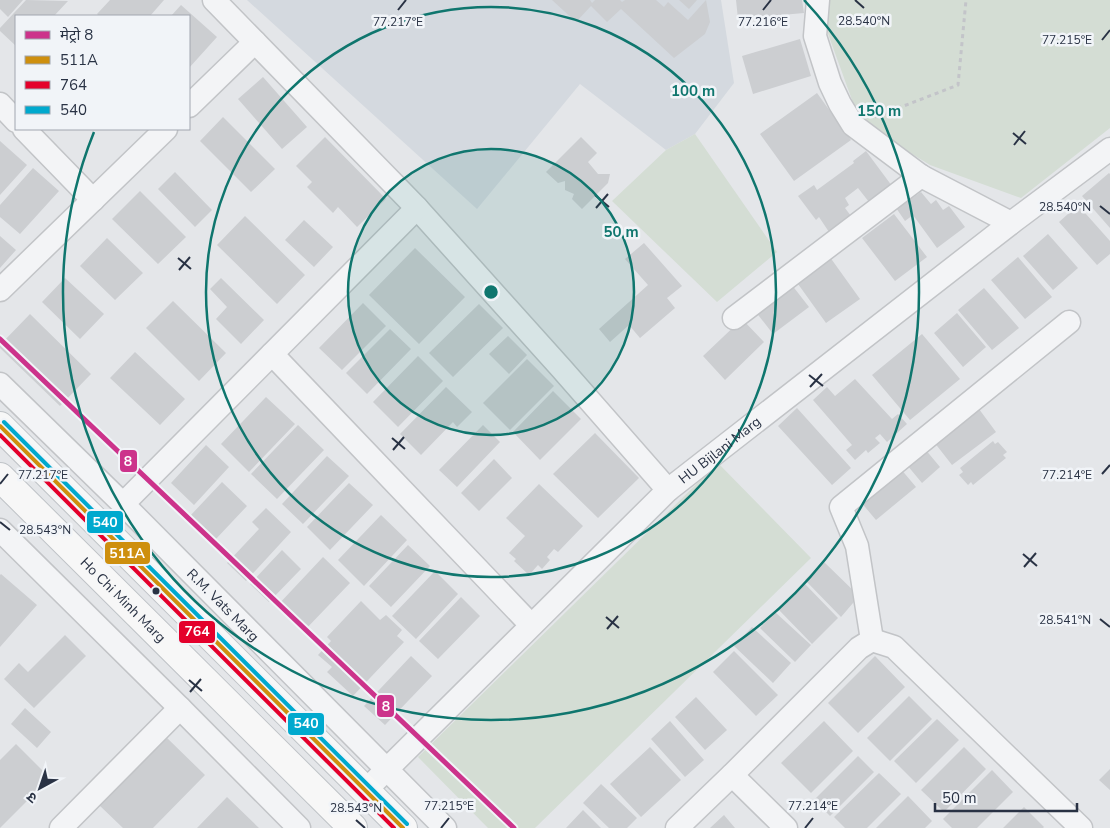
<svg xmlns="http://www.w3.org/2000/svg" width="1110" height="828" viewBox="0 0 1110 828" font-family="'Nunito Sans','Noto Sans Devanagari',sans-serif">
	<rect width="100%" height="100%" fill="#e4e6e9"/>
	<!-- built -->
	<path fill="#d4d9df" d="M247 0H721L734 83 695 134 666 150 580 84 477 209Z"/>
	<!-- green -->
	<path fill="#d4ddd4" d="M830 0H1110V128L1021 198 930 165 860 122 827 31Z
		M695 134 777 252 717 302 612 201 666 150Z
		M718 463 811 558 535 828H488L418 757Z"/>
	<!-- building -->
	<path fill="#ccced1" d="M0 0H23L8 17 0 9Z
		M26 0 68 1 54 16H16V46L0 31V28Z
		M110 0H164L150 16H99L97 14Z
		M552 0H590L592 3 595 0H620L622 2 625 0H656L664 7 668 2 688 20 706 0 710 22 705 34 674 58 621 9 607 22 591 6 576 22Z
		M679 0H697L689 9Z
		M736 0H802L804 13 738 19Z
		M181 5 217 37 189 68V16H171Z
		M800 39 811 76 753 94 742 56Z
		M263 77 307 127 282 149 238 99Z
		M817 93 851 140 794 181 760 134Z
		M223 117 275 169 251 192 200 141Z
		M325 137 386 199 357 227 338 207 333 213 307 187 312 182 296 166Z
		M581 137 597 153 588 162 598 174H610L608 183 582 209 572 199 574 194 565 190V181L558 183 546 172Z
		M0 141 27 165 0 195Z
		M866 151 892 186 869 202 858 188 845 198 849 205 845 208 851 216 829 232 819 217 816 220 798 196 814 185 817 190 854 163 853 161Z
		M33 168 59 191 20 234 0 217V205Z
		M175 172 212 210 195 227 158 189Z
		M1109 173 1110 174V228L1082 196Z
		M140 191 186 237 158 264 112 219Z
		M921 192 931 204 936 200 943 210 949 206 965 227 937 248 913 215 905 221 892 202 900 196 905 203Z
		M1078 205 1110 241V254L1097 265 1059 222Z
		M894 214 927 257 895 281 862 238Z
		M245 216 305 275 277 304 217 245Z
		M304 220 333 247 314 267 285 240Z
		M1048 234 1078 268 1053 290 1023 256Z
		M0 236 16 250 0 268Z
		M107 238 143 273 115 300 80 266Z
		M644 243 682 286 667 298 675 308 640 338 629 325 610 342 599 329 648 285 625 259Z
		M415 248 465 297 419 344 369 295Z
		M827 253 860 299 826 323 793 277Z
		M1018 257 1052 297 1025 319 991 280Z
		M65 278 104 314 80 339 42 302Z
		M221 278 264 320 241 344 216 319 227 307 210 289Z
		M788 280 809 307 773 334 752 307Z
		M984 288 1019 328 992 350 958 310Z
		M173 301 226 353 199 381 146 328Z
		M363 303 386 326 342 370 319 348Z
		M479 304 503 328 453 377 429 353Z
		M957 313 986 347 963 367 934 333Z
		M30 314 91 374 60 406 0 348V345Z
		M742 319 764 342 725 380 703 356Z
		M390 329 411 349 367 394 346 373Z
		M922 334 960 379 910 420 872 375Z
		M508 336 527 355 509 374 489 354Z
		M135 352 185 399 160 425 110 378Z
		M418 356 443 381 398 427 373 402Z
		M527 359 554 386 510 430 483 403Z
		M855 379 892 419 898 414 907 424 887 442 880 434 875 438 880 443 868 453 866 450 855 460 846 450 852 445 813 400 827 387 835 396Z
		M446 387 472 412 457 427 453 422 421 455 400 434Z
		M553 391 581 419 540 460 513 432Z
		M266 397 295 424 249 472 221 444Z
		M797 408 851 468 832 485 778 426Z
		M979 409 996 432 952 465 934 442Z
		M298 425 324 450 277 499 251 474Z
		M483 425 500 442 457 487 439 470Z
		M595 433 639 478 598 518 553 474Z
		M993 441 995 444 998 442 1007 452 1003 455 1006 458 973 485 971 482 968 485 959 475 963 472 960 468Z
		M206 445 229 467 194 505 171 483Z
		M925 449 940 467 922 483 907 465Z
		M327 456 349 476 303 524 282 504Z
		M494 459 512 478 479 511 461 493Z
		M900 468 916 487 876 520 860 501Z
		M222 482 247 506 215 540 190 516Z
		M349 483 373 505 330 550 307 527Z
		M539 484 583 526 558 552 554 549 547 557 550 560 542 569 538 565 529 575 514 561 516 559 509 553 525 536 506 518Z
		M266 508 291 532 246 581 227 563 259 529 252 522Z
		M381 515 407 540 364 586 338 560Z
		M408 545 430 566 391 607 369 586Z
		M282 550 301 569 269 602 250 584Z
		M323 557 350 583 304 631 277 606Z
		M823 561 859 596 841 617 805 580Z
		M435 571 458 594 416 639 392 616Z
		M1 574 37 605 0 647V575Z
		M805 584 838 618 812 644 779 610Z
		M461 597 480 616 438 659 419 641Z
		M361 601 380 620 386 615 402 630 397 636 404 642 353 696 327 672 332 667 318 655 331 641 327 637Z
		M775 612 811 645 795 662 760 628Z
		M752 627 791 663 773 683 734 646Z
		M65 635 86 656 34 708 4 679 19 663 28 672Z
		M734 651 778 695 756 716 713 672Z
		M411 656 432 676 385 725 364 706Z
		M875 656 905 687 858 733 828 703Z
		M909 696 932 719 890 761 867 738Z
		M696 697 727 730 705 750 675 717Z
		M25 708 51 732 37 748 11 724Z
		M937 719 959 740 916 783 894 761Z
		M670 721 704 760 685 777 651 739Z
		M824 721 853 751 811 793 781 763Z
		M165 736 205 775 153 828H123L98 804Z
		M16 744 50 778 0 828V760Z
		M650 747 681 780 641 817 610 784Z
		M964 747 986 769 944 812 921 790Z
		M858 756 874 772 830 816 814 800Z
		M1110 769V790L1099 780Z
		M992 770 1013 792 977 828H952L943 819Z
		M879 773 901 794 867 828H845L834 817Z
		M601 784 637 818 627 828H609L583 803Z
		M908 796 932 821 925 828H876Z
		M227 797 259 828H197Z
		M1024 807 1044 827 1043 828H1003Z
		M583 810 601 828H566Z
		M724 815 735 828H710Z"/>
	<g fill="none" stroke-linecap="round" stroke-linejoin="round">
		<defs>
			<g id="minor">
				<path d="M214 0 417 208 561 368 668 490"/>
				<path d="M818 0 815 36 830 83 840 104 853 125 921 176 1011 223"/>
				<path d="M0 104 16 121"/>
				<path d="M189 106 255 42"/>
				<path d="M24 129 93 200"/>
				<path d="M0 290 166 129"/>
				<path d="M734 318 921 176"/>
				<path d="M272 354 531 625"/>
				<path id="s1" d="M0 384 123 504 445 828"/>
				<path d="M123 504 417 208"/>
				<path d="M0 530 180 708 299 828"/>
				<path d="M872 640 857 546 841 507 1069 322"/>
				<path d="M732 775 859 648 872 640 894 647 1081 828"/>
				<path id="s2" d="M366 790 668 490 1011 223 1110 149"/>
				<path d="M61 828 180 708"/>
				<path d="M677 828 732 775 786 828"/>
			</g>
			<g id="major">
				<path d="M0 426 403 828"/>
				<path id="s3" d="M0 477 353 828"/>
			</g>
		</defs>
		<!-- minor casing -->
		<use href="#minor" stroke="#c2c4c7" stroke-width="25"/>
		<!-- major casing -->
		<use href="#major" stroke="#bfc3c7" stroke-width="30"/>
		<!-- path -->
		<path stroke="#c3c4c9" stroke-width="3" stroke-dasharray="4 4" stroke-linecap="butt" d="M875 117 958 85 966 0"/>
		<!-- minor -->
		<use href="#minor" stroke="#f3f4f6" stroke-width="22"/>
		<!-- major -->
		<use href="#major" stroke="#f7f7f7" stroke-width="28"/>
		<defs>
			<path id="bus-1" d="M0 426 403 828"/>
			<path id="bus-2" d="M0 435 394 828"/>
			<path id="bus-3" d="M4 422 407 824"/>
		</defs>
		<!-- bus-1 casing -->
		<use href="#bus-1" stroke="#f1f4f8" stroke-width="8"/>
		<!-- bus-2 casing -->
		<use href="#bus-2" stroke="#f1f4f8" stroke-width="8"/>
		<!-- bus-3 casing -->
		<use href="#bus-3" stroke="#f1f4f8" stroke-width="8"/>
		<!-- bus-1 -->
		<use href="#bus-1" stroke="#ce8f0e" stroke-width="4"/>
		<!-- bus-2 -->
		<use href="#bus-2" stroke="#e4002b" stroke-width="4"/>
		<!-- bus-3 -->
		<use href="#bus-3" stroke="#00a9ce" stroke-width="4"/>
		<defs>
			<path id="metro-1" d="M0 339 514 828"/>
		</defs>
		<!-- metro-1 casing -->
		<use href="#metro-1" stroke="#f1f4f8" stroke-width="9"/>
		<!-- metro-1 -->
		<use href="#metro-1" stroke="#cc338b" stroke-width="5"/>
	</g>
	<!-- ticks -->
	<path fill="none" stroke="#293244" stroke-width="2" d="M855 0 864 8M398 10 406 0M763 10 771 0M1102 40 1110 30M1013 133 1026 144M1014 145 1025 131M595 195 609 207M1100 206 1110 214M596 208 608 194M178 258 191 269M179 270 190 257M809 375 823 386M810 387 822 374M392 438 405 449M393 450 404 437M1102 474 1110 465M0 484 8 474M0 522 10 530M1023 554 1037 566M1024 567 1036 553M606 617 619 628M1100 619 1110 627M607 629 618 616M189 680 202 691M190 692 201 679M356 820 365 828M441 828 449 818M805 828 813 818"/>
	<!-- distance rings -->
	<circle cx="491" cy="292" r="143" fill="#0f766e" fill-opacity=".12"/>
	<g fill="none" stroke="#0f766e" stroke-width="2.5">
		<circle cx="491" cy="292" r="143"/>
		<circle cx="491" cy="292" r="285"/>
		<path d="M804 0A428 428 0 1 1 94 132"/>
	</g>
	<!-- markers -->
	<circle fill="#293244" stroke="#f1f4f8" stroke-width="2" cx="156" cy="591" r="4.5"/>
	<g text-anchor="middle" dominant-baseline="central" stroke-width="5" stroke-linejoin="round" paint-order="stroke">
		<!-- street labels -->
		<g font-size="14" fill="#293244" stroke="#f1f4f8">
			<text stroke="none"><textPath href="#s2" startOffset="491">HU Bijlani Marg</textPath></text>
			<text stroke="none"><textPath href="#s3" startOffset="174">Ho Chi Minh Marg</textPath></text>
			<text stroke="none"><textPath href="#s1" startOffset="314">R.M. Vats Marg</textPath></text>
		</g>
	</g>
	<g font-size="12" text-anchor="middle" fill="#293244" stroke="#f1f4f8" stroke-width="5" stroke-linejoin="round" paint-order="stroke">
		<text x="864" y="25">28.540°N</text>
		<text x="398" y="26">77.217°E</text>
		<text x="763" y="26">77.216°E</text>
		<text x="1067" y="44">77.215°E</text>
		<text x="1065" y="211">28.540°N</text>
		<text x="1067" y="479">77.214°E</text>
		<text x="43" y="479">77.217°E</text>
		<text x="45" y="534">28.543°N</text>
		<text x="1065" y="624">28.541°N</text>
		<text x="449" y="810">77.215°E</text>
		<text x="813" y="810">77.214°E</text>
		<text x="356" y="812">28.543°N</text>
	</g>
	<circle cx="491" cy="292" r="8" fill="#0f766e" stroke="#f1f4f8" stroke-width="2.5"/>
	<g font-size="15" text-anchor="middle" font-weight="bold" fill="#0f766e" stroke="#f1f4f8" stroke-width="5" stroke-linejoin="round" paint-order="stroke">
		<text x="693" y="96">100 m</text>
		<text x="879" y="116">150 m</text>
		<text x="621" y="237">50 m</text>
	</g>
	<g stroke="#f1f4f8" stroke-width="2">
		<rect x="119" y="449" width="19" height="24" rx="5" fill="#cc338b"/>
		<rect x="86" y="510" width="38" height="24" rx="5" fill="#00a9ce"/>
		<rect x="104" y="541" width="47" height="24" rx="5" fill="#ce8f0e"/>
		<rect x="178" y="620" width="38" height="24" rx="5" fill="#e4002b"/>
		<rect x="376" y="694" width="19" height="24" rx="5" fill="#cc338b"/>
		<rect x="287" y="712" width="38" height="24" rx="5" fill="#00a9ce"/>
	</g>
	<g font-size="14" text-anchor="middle" font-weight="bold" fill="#fff">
		<text x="128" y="466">8</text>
		<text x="105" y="527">540</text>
		<text x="127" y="558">511A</text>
		<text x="197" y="636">764</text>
		<text x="386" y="711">8</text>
		<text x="306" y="728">540</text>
	</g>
	<!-- legend -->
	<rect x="15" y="15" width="175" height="115" fill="#f1f4f8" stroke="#a1a6b0"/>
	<rect x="25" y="31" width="25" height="8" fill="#cc338b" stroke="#a1a6b0"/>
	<text x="60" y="40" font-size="15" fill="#293244">मेट्रो 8</text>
	<rect x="25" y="56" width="25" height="8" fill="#ce8f0e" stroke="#a1a6b0"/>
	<text x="60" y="65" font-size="15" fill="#293244">511A</text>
	<rect x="25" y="81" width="25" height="8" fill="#e4002b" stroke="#a1a6b0"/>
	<text x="60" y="90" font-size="15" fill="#293244">764</text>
	<rect x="25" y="106" width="25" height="8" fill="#00a9ce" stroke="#a1a6b0"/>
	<text x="60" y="115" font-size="15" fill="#293244">540</text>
	<!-- north arrow -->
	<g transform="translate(40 788) rotate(220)" stroke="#f1f4f8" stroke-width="4" paint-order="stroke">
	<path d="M0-4L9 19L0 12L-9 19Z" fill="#293244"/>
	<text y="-8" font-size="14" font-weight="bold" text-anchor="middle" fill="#293244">उ</text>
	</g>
	<!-- scale -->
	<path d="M935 803v8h142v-8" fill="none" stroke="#293244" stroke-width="2.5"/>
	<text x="942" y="803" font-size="15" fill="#293244" stroke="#f1f4f8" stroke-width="4" paint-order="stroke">50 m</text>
</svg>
